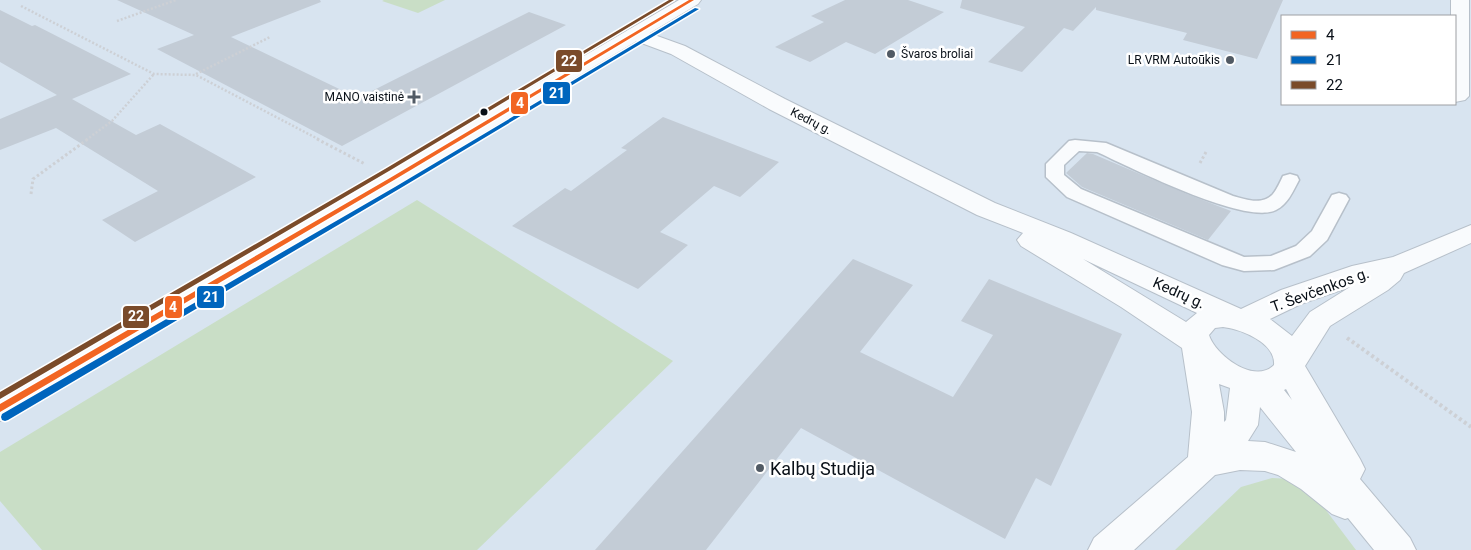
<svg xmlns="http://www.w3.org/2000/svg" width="1471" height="550" viewBox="0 0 1471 550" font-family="Roboto,sans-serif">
	<rect width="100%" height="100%" fill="#d8e4f0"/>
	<!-- green -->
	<path fill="#c9dec6" d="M384 0H445L418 13 382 1Z
		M417 200 673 361 477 550H42L0 501V452Z
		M1272 478 1292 479 1313 493 1356 550H1175L1241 487Z"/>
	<!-- building -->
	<path fill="#c3ccd6" d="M117 0H320L321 2 231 37 358 98 529 12 566 25 342 146 157 49 194 35Z
		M845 0H908L944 12 875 54 846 42 810 62 775 47 824 22 811 16Z
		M962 0H1283L1257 59 1183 40 1187 33 1096 10V7L1073 31 1064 28 1022 72 988 62 1025 27 960 8Z
		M0 10 32 26 35 25 131 74 72 99 136 135 160 124 256 177 135 242 102 220 158 191 56 128 0 150V119L57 95 0 62Z
		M663 117 779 162 740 197 714 186 660 232 688 245 638 289 512 226 565 188 571 191 627 150 621 148Z
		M1087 153 1093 154 1187 194 1231 211 1208 240 1082 187 1066 173Z
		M853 259 913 285 860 352 953 397 993 335 961 321 989 279 1122 334 1051 486 1036 478 1005 539 801 428 706 550H595Z"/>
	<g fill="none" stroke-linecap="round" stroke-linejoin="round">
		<defs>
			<path id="service" d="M1075 140 1106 143 1233 196C1245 199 1262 206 1273 194 1277 189 1280 182 1283 176L1290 174 1297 176 1299 180C1293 191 1288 204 1276 210 1246 226 1130 167 1097 152L1079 151 1064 165V175L1081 189 1244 257 1271 256 1296 246 1312 231 1332 195 1339 193 1346 195 1349 199 1327 240 1310 256 1274 270 1244 271 1222 265 1067 197 1046 177V164L1069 141Z"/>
			<path id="minor" d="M1451 0H1469V96L1465 100 1455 102V16H1451Z
				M635 28 685 46 785 99 995 203 1071 233 1241 309 1281 290 1352 266 1393 257 1471 225V243L1404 273 1400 280 1388 290 1330 326 1305 366 1360 459 1365 469 1360 479 1410 538 1416 550H1374L1348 518 1345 519 1332 514 1301 489 1278 475 1265 471 1240 470 1215 475 1134 550H1088L1094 538 1188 457 1192 412 1182 348 1121 307 1021 246 1017 240 1023 233 977 215 769 109 671 54 628 38 626 34 628 30ZM1083 259 1197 313 1186 322ZM1350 287 1310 312 1292 336 1270 319 1301 304ZM1223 327C1241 329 1276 343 1274 365 1255 385 1215 355 1209 335L1215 328ZM1219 384 1230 388 1226 420 1224 422V412ZM1286 389 1292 400 1284 390ZM1260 407 1296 452 1265 442 1248 441 1258 425Z"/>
			<path id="primary" d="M679 0H701L698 4 11 417 0 421V392L384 174Z"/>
		</defs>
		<!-- service casing -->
		<use href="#service" stroke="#b7c0ca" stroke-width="3"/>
		<!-- minor casing -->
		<use href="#minor" stroke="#b7c0ca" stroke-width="2"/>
		<!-- primary casing -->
		<use href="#primary" stroke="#b7c0ca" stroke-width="2"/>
		<!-- path-far2 -->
		<path stroke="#cdd0d5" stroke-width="2.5" stroke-dasharray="2 2" stroke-linecap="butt" d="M21 6 154 74 196 75 320 140
			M117 21 176 0
			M196 74 270 37
			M86 140 112 121 154 74"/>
		<!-- path-far1 -->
		<path stroke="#cdd0d5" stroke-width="3" stroke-dasharray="2.5 2.5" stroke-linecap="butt" d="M317 139 365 164
			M1200 163 1206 152
			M31 194 33 179 88 139"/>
		<!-- path -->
		<path stroke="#cdd0d5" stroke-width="4" stroke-dasharray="3 3" stroke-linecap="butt" d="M1347 338 1471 427"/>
		<!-- service -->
		<use href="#service" fill="#f9fbfd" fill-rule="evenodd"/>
		<!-- minor -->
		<use href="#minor" fill="#f9fbfd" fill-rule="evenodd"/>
		<!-- primary -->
		<use href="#primary" fill="#f9fbfd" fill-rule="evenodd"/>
		<defs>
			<path id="bus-1" d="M689 0H694L394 180 0 412V404L390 178Z"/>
			<path id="bus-2" d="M695 8 699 9 399 189 8 420 5 421 2 420 1 417 2 414 395 187Z"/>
			<path id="bus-3" d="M669 0H674L389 171 0 399V392L385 169Z"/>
		</defs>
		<!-- bus-1 casing -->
		<use href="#bus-1" stroke="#fff" stroke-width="3"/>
		<!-- bus-2 casing -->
		<use href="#bus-2" stroke="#fff" stroke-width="3"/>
		<!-- bus-3 casing -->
		<use href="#bus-3" stroke="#fff" stroke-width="3"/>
		<!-- bus-1 -->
		<use href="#bus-1" fill="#f26522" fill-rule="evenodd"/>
		<!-- bus-2 -->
		<use href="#bus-2" fill="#0065bd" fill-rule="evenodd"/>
		<!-- bus-3 -->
		<use href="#bus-3" fill="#7a4b2a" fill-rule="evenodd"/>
	</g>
	<!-- markers -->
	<g fill="#515a64" stroke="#fff" stroke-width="2">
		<circle cx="891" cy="54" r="5"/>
		<circle cx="1230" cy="60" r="5"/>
		<path d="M411.5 89.5h5v5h5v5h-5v5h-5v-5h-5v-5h5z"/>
		<circle cx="760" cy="468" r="5"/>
	</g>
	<circle fill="#091018" stroke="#fff" stroke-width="2" cx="484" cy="112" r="4.5"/>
	<g text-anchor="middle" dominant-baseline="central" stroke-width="5" stroke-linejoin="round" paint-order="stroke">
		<!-- far-poi labels -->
		<g font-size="12" fill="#091018" stroke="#fff" text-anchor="end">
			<text x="901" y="54" text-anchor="start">Švaros broliai</text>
			<text x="1220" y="60">LR VRM Autoūkis</text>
			<text x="404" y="97">MANO vaistinė</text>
		</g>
		<!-- far-street labels -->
		<g font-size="12" fill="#091018" stroke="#fff">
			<text transform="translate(811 121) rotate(27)">Kedrų g.</text>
		</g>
		<!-- street labels -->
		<g font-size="15" fill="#091018" stroke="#fff">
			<text transform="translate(1320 290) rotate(-20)">T. Ševčenkos g.</text>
			<text transform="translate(1179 293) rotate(24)">Kedrų g.</text>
		</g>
		<!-- near-poi labels -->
		<g font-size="18" fill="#091018" stroke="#fff" text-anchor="start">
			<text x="770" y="468">Kalbų Studija</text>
		</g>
	</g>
	<g stroke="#fff" stroke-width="2">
		<rect x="555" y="49" width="28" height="24" rx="5" fill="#7a4b2a"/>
		<rect x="542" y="81" width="29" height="24" rx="5" fill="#0065bd"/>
		<rect x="510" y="91" width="19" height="24" rx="5" fill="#f26522"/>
		<rect x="196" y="285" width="29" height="24" rx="5" fill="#0065bd"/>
		<rect x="164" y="295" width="19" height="24" rx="5" fill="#f26522"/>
		<rect x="122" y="305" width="28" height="24" rx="5" fill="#7a4b2a"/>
	</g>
	<g font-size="14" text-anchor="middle" font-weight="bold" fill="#fff">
		<text x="569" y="66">22</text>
		<text x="557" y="98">21</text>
		<text x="520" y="108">4</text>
		<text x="211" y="302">21</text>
		<text x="173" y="312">4</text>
		<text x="136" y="321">22</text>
	</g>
	<!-- legend -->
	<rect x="1281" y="15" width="175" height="90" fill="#ffffff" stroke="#9d9fa3"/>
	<rect x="1291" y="31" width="25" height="8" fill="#f26522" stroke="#9d9fa3"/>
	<text x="1326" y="40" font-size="15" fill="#091018">4</text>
	<rect x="1291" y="56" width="25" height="8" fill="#0065bd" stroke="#9d9fa3"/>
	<text x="1326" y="65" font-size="15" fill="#091018">21</text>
	<rect x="1291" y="81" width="25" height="8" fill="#7a4b2a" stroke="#9d9fa3"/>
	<text x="1326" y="90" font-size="15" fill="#091018">22</text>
</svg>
